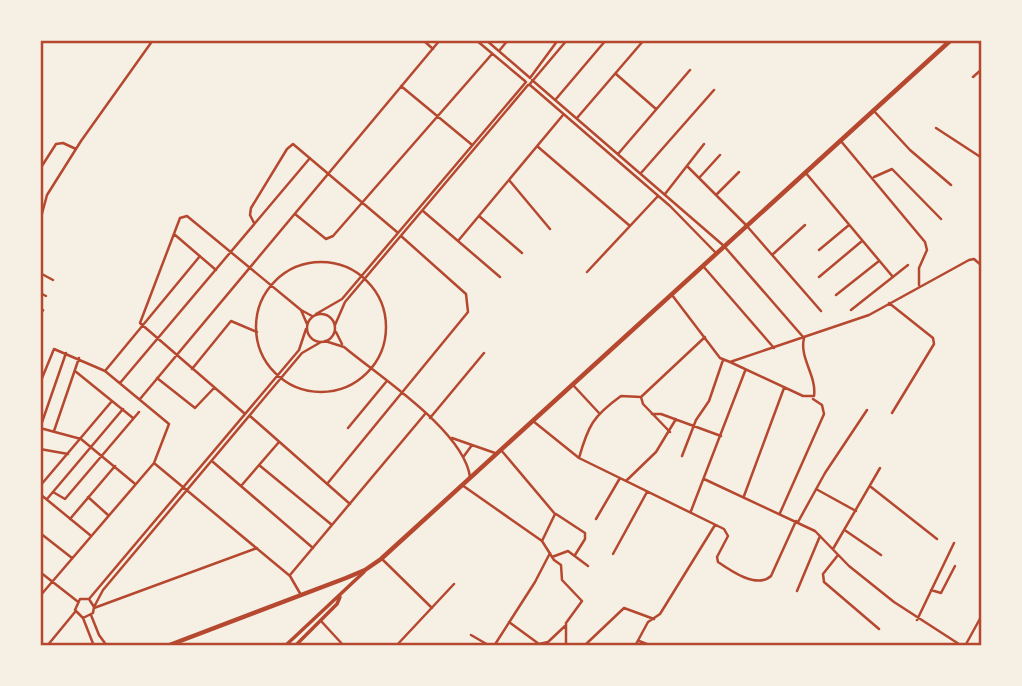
<svg xmlns="http://www.w3.org/2000/svg" width="1022" height="686" viewBox="0 0 1022 686" font-family="Montserrat,sans-serif">
	<rect width="100%" height="100%" fill="#f6efe4"/>
	<g fill="none" stroke-linecap="round" stroke-linejoin="round">
		<!-- minor -->
		<path stroke="#b5482f" stroke-width="2.5" d="M423 40 433 49
			M476 40 525 81
			M486 40 529 77
			M977 40 982 45
			M499 51 508 40
			M616 74 656 109
			M973 77 982 69
			M530 78 558 40
			M532 80 724 246 804 338C799 358 817 376 814 396H803L730 362
			M529 85 567 40
			M530 85 670 206 716 253
			M401 86 471 144
			M556 99 606 40
			M873 110 910 150 951 185
			M577 118 644 40
			M936 128 982 158
			M840 140 925 242 927 250 919 268V285
			M537 146 630 226
			M618 154 690 70
			M687 166 746 225 821 311
			M40 169 56 144 63 143 76 149
			M805 172 893 277
			M641 173 714 90
			M874 177 892 169 941 219
			M699 178 720 155
			M509 180 550 229
			M665 194 704 144
			M716 195 739 172
			M423 211 500 277
			M295 214 326 239 333 236 492 54
			M479 216 522 253
			M40 221 47 195 81 141 153 40
			M254 223 250 215 251 208 287 149 293 144 397 232
			M174 234 216 270
			M458 241 563 115
			M819 250 849 225
			M772 255 805 225
			M256 327a65 65 0 1 1 130 0a65 65 0 1 1-130 0Z
			M703 266 774 348
			M587 272 658 196
			M40 273 53 280
			M819 277 862 241
			M40 293 46 296
			M672 295 720 358 730 362 869 315 969 260 974 259 982 266
			M836 295 879 261
			M889 303 933 338 934 344 892 413
			M301 310 312 316
			M851 310 908 265
			M307 328a14 14 0 1 1 28 0a14 14 0 1 1-28 0Z
			M316 314 342 299 526 82
			M40 315 43 310
			M335 325 345 302 528 85
			M336 332 342 344
			M325 341 344 347C380 377 464 431 470 477
			M192 369 231 321 257 332
			M75 371 133 418
			M105 371 200 256
			M157 378 195 408 214 388
			M40 383 54 349 105 371 169 424 154 463
			M120 383 310 158
			M573 385 599 413
			M140 399 440 40
			M244 413 140 323 180 218 187 216 301 310 307 324
			M652 414H661L721 436
			M250 416 350 504
			M430 418 484 353
			M533 421 579 458 724 529 728 536 717 557 718 562C731 571 757 589 771 576L796 521
			M40 428 81 439 134 483
			M40 428 66 353
			M348 428 386 382
			M54 431 79 358
			M670 432 643 404 641 397 705 337
			M452 438 495 453
			M40 449 68 454
			M501 450 555 514 542 541 554 560 561 565 562 580 582 601 566 623V646
			M464 456 472 445
			M682 456 696 420 709 401 723 360
			M579 458C588 426 593 416 621 396L641 397
			M213 462 313 548
			M259 465 332 525
			M704 479 815 531 849 566 894 602 962 646
			M626 481 656 452 676 419
			M327 484 468 312 466 294 401 236
			M462 485 542 541
			M40 486 112 401
			M241 486 279 442
			M871 487 937 539
			M816 489 856 511
			M53 492 65 499 139 412
			M40 494 90 535
			M744 496 784 388
			M88 497 108 515
			M47 499 123 409
			M691 511 745 371
			M780 513 824 414 822 405 813 399
			M556 514 585 533V539L575 555
			M70 519 115 466
			M596 519 620 478
			M798 522 825 473 867 410
			M846 531 881 555
			M40 533 72 558
			M833 549 880 468
			M613 554 647 492
			M838 555 823 574 824 582 879 629
			M552 557 568 551 588 566
			M382 559 432 608
			M40 572 77 601
			M290 575 425 414
			M931 590 941 593 955 566
			M797 591 820 536
			M40 596 154 463 290 576 301 595
			M89 599 299 350 306 329
			M89 599H80L75 610 83 618 94 646
			M94 607 103 590 302 353 321 342
			M94 608 257 548
			M91 615 99 635 107 646
			M83 618 93 613 94 607 89 599
			M917 620 954 543
			M321 621 344 646
			M509 622 539 644 548 642 565 626
			M471 635 490 646
			M639 641 652 646
			M47 646 75 612
			M396 646 454 584
			M494 646 535 582 550 553
			M584 646 624 608 654 619
			M635 646 648 622 660 614 715 525
			M965 646 982 615"/>
		<!-- tertiary -->
		<path stroke="#b5482f" stroke-width="3.5" d="M285 646 364 572
			M295 646 337 604 340 597"/>
		<!-- primary -->
		<path stroke="#b5482f" stroke-width="4.5" d="M167 646 346 578 365 570 381 559 951 40"/>
	</g>
	<!-- border -->
	<rect width="1022" height="686" fill="none" stroke="#f6efe4" stroke-width="84"/>
	<rect x="42" y="42" width="938" height="602" fill="none" stroke="#b5482f" stroke-width="2.5"/>
</svg>
